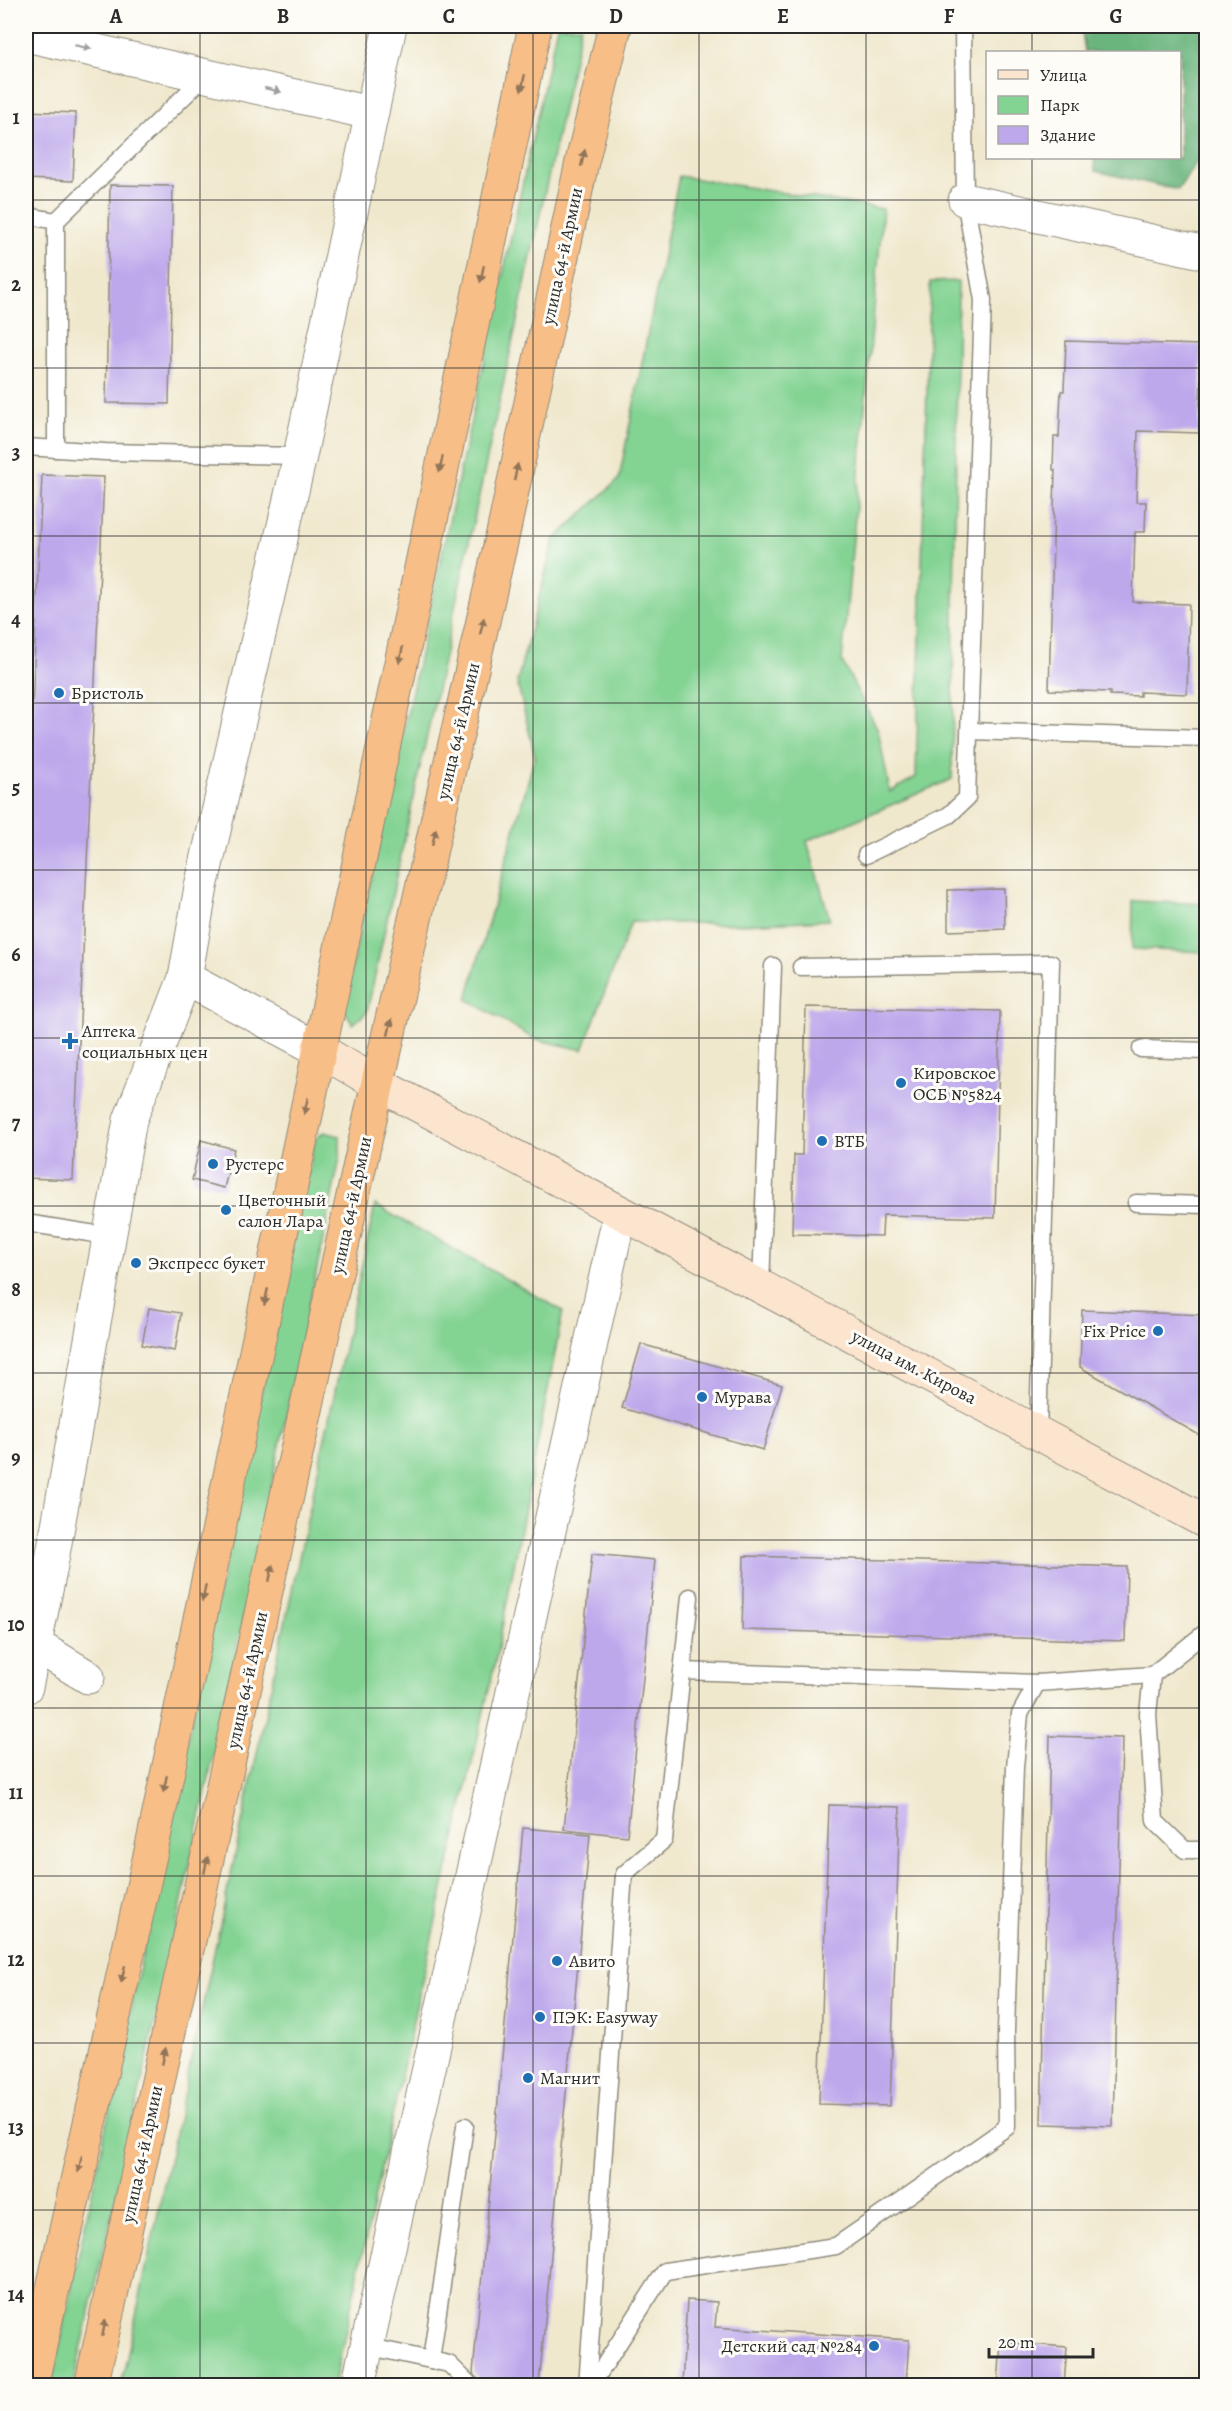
<svg xmlns="http://www.w3.org/2000/svg" width="1232" height="2411" font-family="Alegreya,serif">
<style>
.green{fill:#83d393;stroke:#577f5f;stroke-width:1.5}
.forest{fill:#6ab57d;stroke:#4a7054;stroke-width:1.5}
.building{fill:#bda8ec}
.lines{fill:none;stroke-linecap:round;stroke-linejoin:round}
.service-casing{stroke:#8e8a7c;stroke-width:19}
.minor-casing{stroke:#8e8a7c;stroke-width:35}
.tertiary-casing{stroke:#8e8a7c;stroke-width:35}
.secondary-casing{stroke:#8e8a7c;stroke-width:35}
.trunk-casing{stroke:#8e8a7c;stroke-width:35}
.service{stroke:#fff;stroke-width:16}
.minor{stroke:#fff;stroke-width:33}
.tertiary{stroke:#fff;stroke-width:33}
.secondary{stroke:#fce5cf;stroke-width:33}
.trunk{stroke:#f7be87;stroke-width:33}
.oneway{fill:#a0a0a0}
.oneway2{fill:#917459}
.grid{fill:none;stroke:#2b2b2b;stroke-width:1.5;stroke-opacity:0.55}
.poi-dot{fill:#1f6fb2;stroke:#fdfcf7;stroke-width:2}
.labels{text-anchor:middle;stroke-width:6;stroke-linejoin:round;paint-order:stroke}
.street-label{font-size:18px;fill:#2b2b2b;stroke:#fdfcf7}
.poi-label{font-size:18px;fill:#2b2b2b;stroke:#fdfcf7;text-anchor:start}
.neatline{fill:none;stroke:#2b2b2b;stroke-width:2}
.grid-label{font-size:20px;text-anchor:middle;font-weight:bold;fill:#2b2b2b}
</style>
<rect width="100%" height="100%" fill="#fdfcf7"/>
<filter id="ink" filterUnits="userSpaceOnUse"><feTurbulence type="fractalNoise" baseFrequency=".0167" numOctaves="2"/><feDisplacementMap in="SourceGraphic" scale="12" xChannelSelector="R" yChannelSelector="G"/><feConvolveMatrix kernelMatrix="1 2 1 2 8 2 1 2 1" color-interpolation-filters="sRGB"/></filter>
<filter id="wash" filterUnits="userSpaceOnUse"><feTurbulence type="fractalNoise" baseFrequency=".008" numOctaves="4" result="noise"/><feDisplacementMap in="SourceGraphic" scale="24" xChannelSelector="R" yChannelSelector="G"/><feGaussianBlur stdDeviation="1.35" result="paint"/><feColorMatrix in="noise" values="0 0 0 0 0 0 0 0 0 0 0 0 0 0 0 0 0 1.4 0 .05"/><feComposite in="paint" operator="in"/></filter>
<g filter="url(#wash)">
<rect width="100%" height="100%" fill="#f0e8cd"/>
<g class="green">
<polygon points="557,26 581,26 367,1012 353,1024 343,1008"/>
<polygon points="679,176 883,209 842,661 878,730 890,792 916,777 930,282 958,281 952,779 807,841 830,920 740,924 631,922 583,1050 534,1039 467,999 535,756 517,682 554,540 619,479"/>
<polygon points="1133,901 1206,904 1206,952 1132,949"/>
<path d="M324 1132 340 1136V1158C255 1568 167 1978 73 2385L51 2386 315 1139Z"/>
<polygon points="375,1205 563,1311 497,1654 417,2003 334,2385 121,2385"/>
</g>
<polygon class="forest" points="1081,26 1206,26 1206,148 1178,190 1095,171 1094,158 1180,158 1180,52 1085,52"/>
<g id="blocks">
<g class="building">
<polygon points="26,111 76,113 73,181 26,179"/>
<polygon points="110,185 173,186 169,404 106,403"/>
<polygon points="1066,341 1202,345 1199,433 1138,431 1136,502 1146,502 1145,532 1135,532 1133,602 1189,604 1187,694 1140,692 1140,696 1110,695 1110,692 1049,690 1055,470 1053,470 1054,437 1059,437 1061,391 1064,391"/>
<polygon points="42,475 104,477 73,1180 26,1178 26,852"/>
<polygon points="1004,889 1005,929 948,931 948,890"/>
<polygon points="806,1007 1000,1011 995,1218 883,1215 882,1236 792,1234 794,1155 802,1155"/>
<polygon points="201,1140 234,1149 224,1188 192,1180"/>
<polygon points="149,1308 181,1313 175,1351 142,1345"/>
<polygon points="1082,1310 1206,1315 1206,1439 1080,1367"/>
<polygon points="641,1344 782,1385 763,1450 622,1408"/>
<polygon points="592,1554 655,1560 627,1836 564,1829"/>
<polygon points="744,1556 1127,1567 1125,1641 742,1630"/>
<polygon points="1050,1736 1122,1738 1113,2126 1041,2124"/>
<polygon points="829,1805 900,1807 890,2106 819,2104"/>
<polygon points="523,1828 590,1834 539,2385 480,2381 473,2373"/>
<polygon points="687,2300 717,2302 715,2327 909,2340 906,2385 682,2385"/>
<polygon points="1001,2342 1067,2347 1064,2385 998,2385"/>
</g>
</g>
</g>
<g filter="url(#ink)">
<use href="#blocks" fill-opacity="0" stroke="#8e8a7c" stroke-width="1.5"/>
<g class="lines">
<defs>
<g id="service">
<polyline points="26,218 34,217 56,221 56,449"/>
<polyline points="56,221 206,75"/>
<polyline points="26,447 105,452 300,456"/>
<polyline points="970,731 1206,738"/>
<polyline points="866,855 949,815 967,798 983,300 965,200 963,26"/>
<polyline points="801,967 1051,963 1038,1433"/>
<polyline points="1141,1049 1206,1051"/>
<polyline points="1136,1203 1206,1205"/>
<polyline points="26,1223 108,1236"/>
<polyline points="761,1285 773,966"/>
<polyline points="682,1671 1037,1683 1152,1675 1206,1632"/>
<polyline points="1152,1675 1148,1714 1155,1821 1185,1850 1206,1850"/>
<polyline points="366,2346 449,2364 471,2386"/>
<polyline points="431,2360 465,2126"/>
<polyline points="587,2386 624,1874 664,1840 690,1597"/>
<polyline points="591,2386 665,2271 836,2246 1007,2127 1006,2030 1015,1767 1020,1714 1037,1683"/>
</g>
<g id="minor">
<polyline points="26,35 370,113"/>
<polyline points="965,200 1206,253"/>
<polyline points="185,978 201,887 300,456 390,26"/>
<polyline points="34,1644 88,1677"/>
<polyline points="26,1687 50,1571 130,1120 185,978 318,1049"/>
</g>
<polyline id="tertiary" points="358,2386 620,1213"/>
<polyline id="secondary" points="318,1049 378,1084 1206,1522"/>
<g id="trunk">
<polyline points="31,2386 153,1842 535,26"/>
<polyline points="91,2386 388,1037 504,529 582,162 615,26"/>
</g>
</defs>
<use href="#service" class="service-casing"/>
<use href="#minor" class="minor-casing"/>
<use href="#tertiary" class="tertiary-casing"/>
<use href="#secondary" class="secondary-casing"/>
<use href="#trunk" class="trunk-casing"/>
<use href="#service" class="service"/>
<use href="#minor" class="minor"/>
<use href="#tertiary" class="tertiary"/>
<use href="#secondary" class="secondary"/>
<use href="#trunk" class="trunk"/>
</g>
<defs><path id="oneway-solid" d="M-6-.8H1V-3.2L6.5 0L1 3.2V.8H-6Z" transform="scale(1.5)"/></defs>
<g class="oneway">
<use href="#oneway-solid" transform="translate(83 47) rotate(12)"/>
<use href="#oneway-solid" transform="translate(273 90) rotate(13)"/>
</g>
<g class="oneway2">
<use href="#oneway-solid" transform="translate(523 83) rotate(102)"/>
<use href="#oneway-solid" transform="translate(583 158) rotate(-77)"/>
<use href="#oneway-solid" transform="translate(482 274) rotate(102)"/>
<use href="#oneway-solid" transform="translate(441 464) rotate(102)"/>
<use href="#oneway-solid" transform="translate(516 472) rotate(-78)"/>
<use href="#oneway-solid" transform="translate(482 626) rotate(-77)"/>
<use href="#oneway-solid" transform="translate(401 655) rotate(102)"/>
<use href="#oneway-solid" transform="translate(434 837) rotate(-77)"/>
<use href="#oneway-solid" transform="translate(390 1027) rotate(-77)"/>
<use href="#oneway-solid" transform="translate(306 1106) rotate(102)"/>
<use href="#oneway-solid" transform="translate(266 1297) rotate(102)"/>
<use href="#oneway-solid" transform="translate(271 1573) rotate(-78)"/>
<use href="#oneway-solid" transform="translate(204 1593) rotate(102)"/>
<use href="#oneway-solid" transform="translate(165 1784) rotate(102)"/>
<use href="#oneway-solid" transform="translate(206 1865) rotate(-78)"/>
<use href="#oneway-solid" transform="translate(123 1974) rotate(103)"/>
<use href="#oneway-solid" transform="translate(164 2056) rotate(-78)"/>
<use href="#oneway-solid" transform="translate(80 2164) rotate(103)"/>
<use href="#oneway-solid" transform="translate(104 2328) rotate(-78)"/>
</g>
</g>
<path class="grid" d="M200 26V2386M366 26V2386M533 26V2386M699 26V2386M866 26V2386M1032 26V52M1032 158V2386M26 200H1206M26 368H1206M26 536H1206M26 703H1206M26 870H1206M26 1038H1206M26 1206H1206M26 1373H1206M26 1540H1206M26 1708H1206M26 1876H1206M26 2043H1206M26 2210H1206"/>
<g class="poi-dot">
<circle cx="59" cy="693" r="6"/>
<path d="M67 1032h6v6h6v6h-6v6h-6v-6h-6v-6h6z"/>
<circle cx="901" cy="1083" r="6"/>
<circle cx="822" cy="1141" r="6"/>
<circle cx="213" cy="1164" r="6"/>
<circle cx="226" cy="1210" r="6"/>
<circle cx="136" cy="1263" r="6"/>
<circle cx="1158" cy="1331" r="6"/>
<circle cx="702" cy="1397" r="6"/>
<circle cx="557" cy="1961" r="6"/>
<circle cx="540" cy="2017" r="6"/>
<circle cx="528" cy="2078" r="6"/>
<circle cx="874" cy="2346" r="6"/>
</g>
<g class="labels">
<g class="street-label">
<text transform="translate(562 256) rotate(-78)" y="6">улица 64-й Армии</text>
<text transform="translate(458 731) rotate(-77)" y="6">улица 64-й Армии</text>
<text transform="translate(351 1205) rotate(-78)" y="6">улица 64-й Армии</text>
<text transform="translate(914 1367) rotate(28)" y="6">улица им. Кирова</text>
<text transform="translate(247 1680) rotate(-78)" y="6">улица 64-й Армии</text>
<text transform="translate(142 2154) rotate(-78)" y="6">улица 64-й Армии</text>
</g>
<g class="poi-label">
<text x="71" y="699">Бристоль</text>
<text x="82" y="1037">Аптека<tspan x="82" dy="21">социальных цен</tspan></text>
<text x="913" y="1079">Кировское<tspan x="913" dy="21">ОСБ №5824</tspan></text>
<text x="834" y="1147">ВТБ</text>
<text x="225" y="1170">Рустерс</text>
<text x="238" y="1206">Цветочный<tspan x="238" dy="21">салон Лара</tspan></text>
<text x="148" y="1269">Экспресс букет</text>
<text x="1146" y="1337" text-anchor="end">Fix Price</text>
<text x="714" y="1403">Мурава</text>
<text x="569" y="1967">Авито</text>
<text x="552" y="2023">ПЭК: Easyway</text>
<text x="540" y="2084">Магнит</text>
<text x="862" y="2352" text-anchor="end">Детский сад №284</text>
</g>
</g>
<rect width="1232" height="2411" fill="none" stroke="#fdfcf7" stroke-width="66"/>
<rect x="986" y="51" width="195" height="108" fill="#fdfcf7" stroke="#a9a8a5" stroke-width="1.5"/>
<rect x="998" y="70" width="30" height="9" fill="#fce5cf" stroke="#a9a8a5" stroke-width="1.5"/>
<text x="1040" y="81" font-size="18" fill="#2b2b2b">Улица</text>
<rect x="998" y="96" width="30" height="18" fill="#83d393" stroke="#a9a8a5" stroke-width="1.5"/>
<text x="1040" y="111" font-size="18" fill="#2b2b2b">Парк</text>
<rect x="998" y="126" width="30" height="18" fill="#bda8ec" stroke="#a9a8a5" stroke-width="1.5"/>
<text x="1040" y="141" font-size="18" fill="#2b2b2b">Здание</text>
<path d="M989 2348v9h104v-9" fill="none" stroke="#2b2b2b" stroke-width="3"/>
<text x="998" y="2348" font-size="18" fill="#2b2b2b" stroke="#fdfcf7" stroke-width="4.5" paint-order="stroke">20 m</text>
<rect x="33" y="33" width="1166" height="2345" class="neatline"/>
<g class="grid-label">
<text x="116" y="23">A</text>
<text x="283" y="23">B</text>
<text x="449" y="23">C</text>
<text x="616" y="23">D</text>
<text x="783" y="23">E</text>
<text x="949" y="23">F</text>
<text x="1116" y="23">G</text>
<text x="16" y="124">1</text>
<text x="16" y="291">2</text>
<text x="16" y="459">3</text>
<text x="16" y="626">4</text>
<text x="16" y="794">5</text>
<text x="16" y="961">6</text>
<text x="16" y="1129">7</text>
<text x="16" y="1296">8</text>
<text x="16" y="1464">9</text>
<text x="16" y="1631">10</text>
<text x="16" y="1799">11</text>
<text x="16" y="1966">12</text>
<text x="16" y="2134">13</text>
<text x="16" y="2301">14</text>
</g>
</svg>
